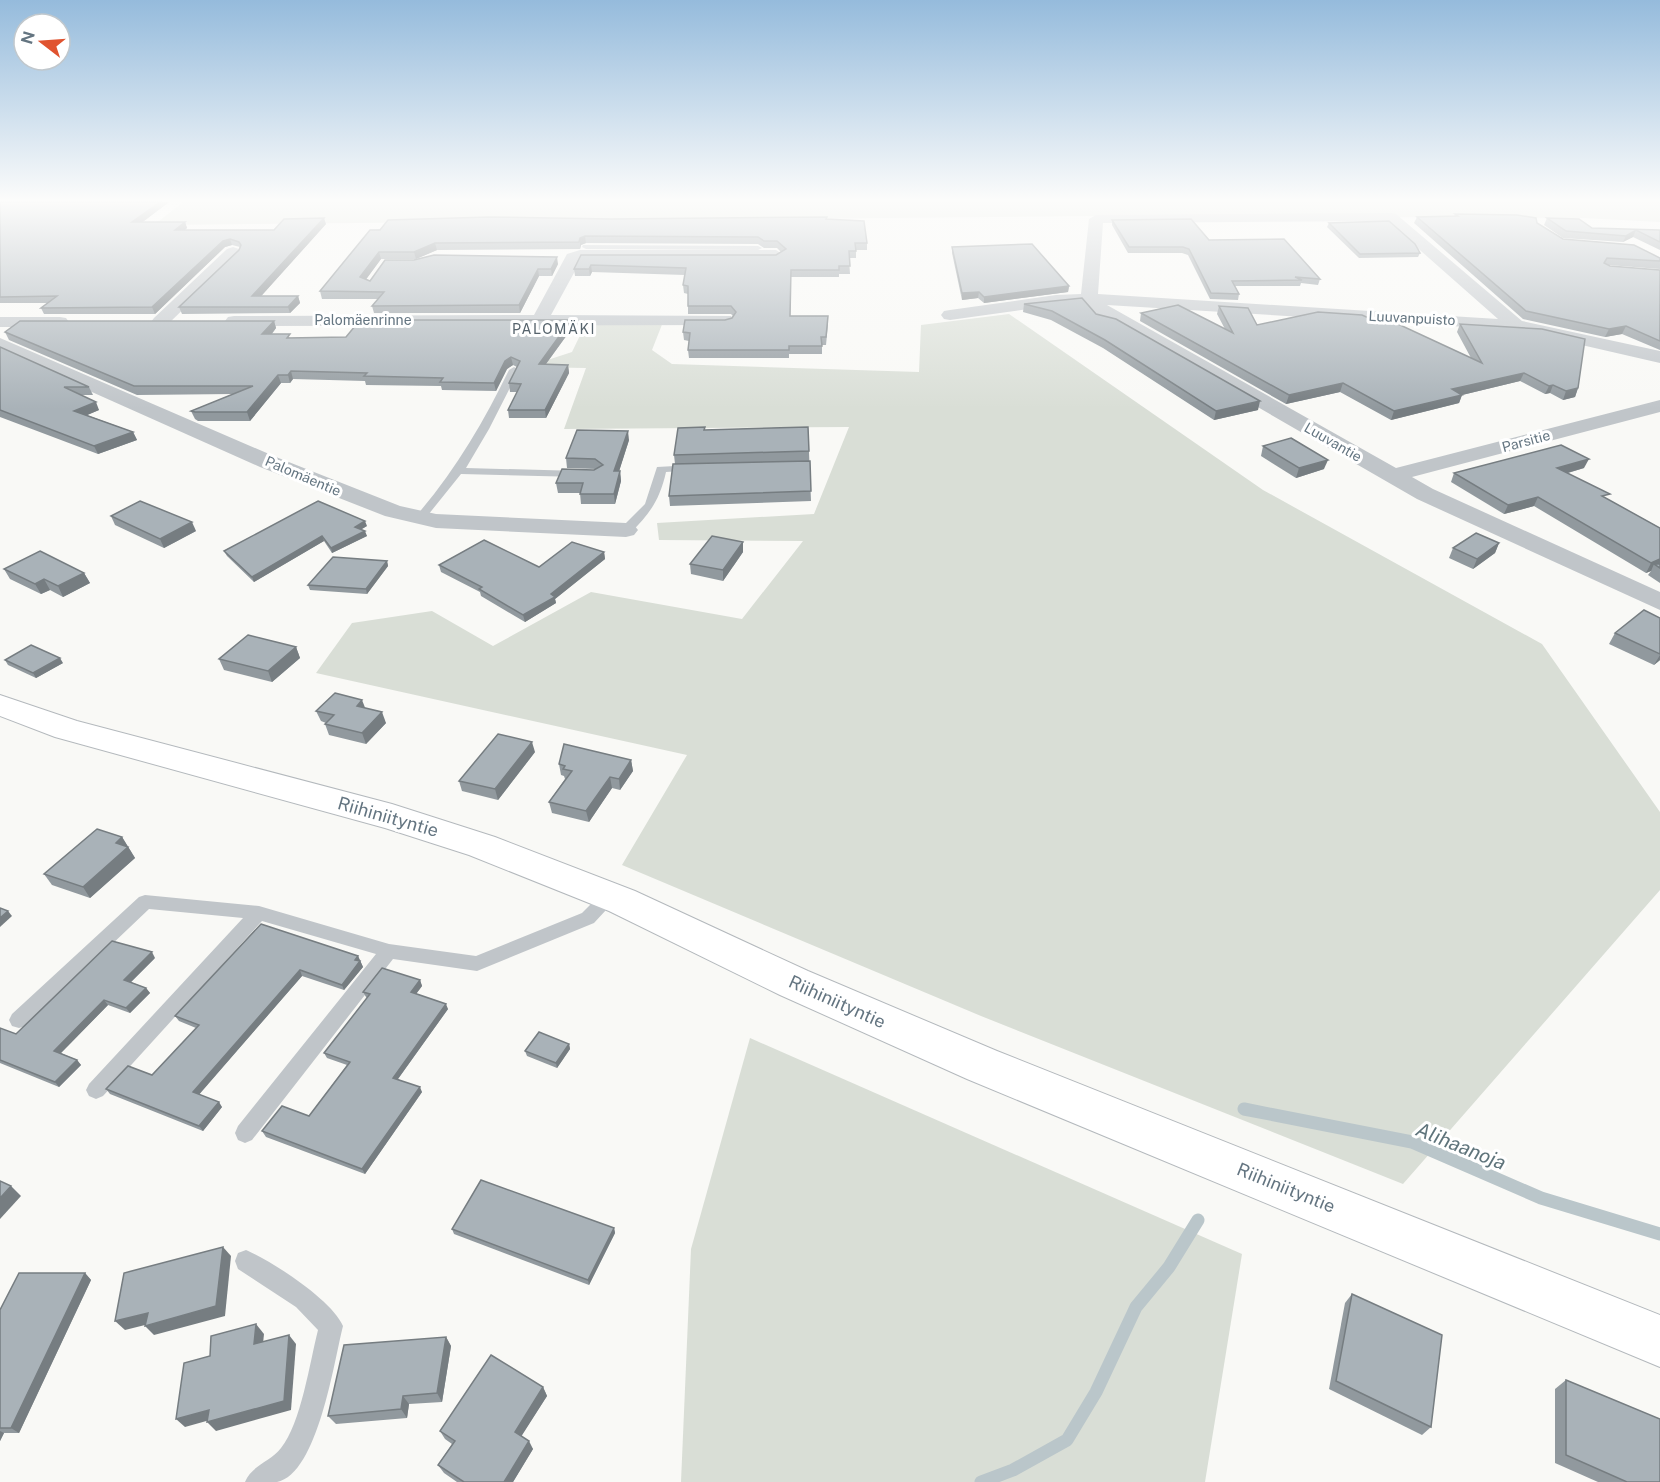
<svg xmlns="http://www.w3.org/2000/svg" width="1660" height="1482" font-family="'Public Sans',sans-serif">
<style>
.green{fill:#d9ded6}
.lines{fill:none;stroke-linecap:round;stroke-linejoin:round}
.stream{stroke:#bac6ca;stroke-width:13}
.primary-casing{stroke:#b4b9bd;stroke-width:2}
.lane{fill:#c0c5c9;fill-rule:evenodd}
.street{fill:#c0c5c9;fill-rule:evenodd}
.primary{fill:#fff;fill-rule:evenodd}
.wall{fill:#91999e}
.shaded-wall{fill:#767d81}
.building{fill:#a9b2b8;stroke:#767d81;stroke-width:1.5}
.labels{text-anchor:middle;stroke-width:6;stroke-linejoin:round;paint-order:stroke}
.far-street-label{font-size:14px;fill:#647581;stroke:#fff}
.far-neighbourhood-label{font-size:14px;letter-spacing:1.5px;fill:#56636c;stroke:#fff}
.near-street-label{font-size:18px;fill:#647581;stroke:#fff}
.near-water-label{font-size:20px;font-style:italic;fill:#5f747b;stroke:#fff}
</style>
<rect width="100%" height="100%" fill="#f9f9f6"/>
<g class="green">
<polygon points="183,202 1660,202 1660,222 1583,218 1087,216 154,225"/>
<polygon points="1009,314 1263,490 1542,644 1660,812 1660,890 1403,1184 981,1016 622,865 687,755 316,673 352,623 432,611 493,646 591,592 742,619 803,541 659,540 657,523 814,514 849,427 564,429 586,368 526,367 572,352 586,323 663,322 652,350 672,364 919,372 921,325"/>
<polygon points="750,1038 1242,1254 1205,1482 681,1482 691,1249"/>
</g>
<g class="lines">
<g class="stream">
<polyline points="1244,1109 1412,1142 1541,1198 1660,1234"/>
<polyline points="981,1482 1013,1470 1067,1440 1096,1392 1136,1307 1169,1267 1198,1220"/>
</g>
<defs>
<polygon id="primary" points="0,695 77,721 392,804 495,837 635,891 808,971 997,1051 1660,1315 1660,1367 967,1079 780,995 609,911 469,855 385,828 55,737 0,716"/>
</defs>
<use href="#primary" class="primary-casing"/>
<g class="lane">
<polygon points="583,245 758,246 762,248 758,250 586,249 582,247"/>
<path d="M514 367 519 370 489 429 466 468 580 471 586 474 580 477 461 474 424 520H416V516C455 471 483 423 509 370Z"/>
<path d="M693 465 697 466V470L666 472C660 499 650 514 630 533H622V527L645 504 657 467Z"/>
<polygon points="610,889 616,891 619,896 594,923 477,971 393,959 252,1140 245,1143 238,1140 235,1133 238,1126 376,954 262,921 103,1096 96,1099 89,1096 86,1090 89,1084 243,918 149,909 26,1026 19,1028 12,1026 9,1020 12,1014 139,897 145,895 259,906 389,944 476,956 582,913 604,891"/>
<path d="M246 1250C272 1261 332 1300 343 1326 334 1361 318 1474 277 1482 268 1482 255 1482 245 1482 252 1465 270 1462 281 1448 301 1424 310 1361 318 1330L296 1307 238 1269 235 1261 238 1253Z"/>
</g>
<g class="street">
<path d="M1391 213 1396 214 1522 321 1660 351V363L1516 330 1107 305 1396 468 1660 400V412L1412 477 1433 489 1660 592V610L1417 499 1093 312 1085 304 1056 305 950 320 944 319 941 315 944 311 950 310 1056 295 1081 294 1089 219 1096 215ZM1387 221 1498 319 1098 294 1103 223Z"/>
<polygon points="233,247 239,249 241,252 239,255 166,326 154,326 151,322 154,318 227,249"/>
<polygon points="580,250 776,250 784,255 776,260 581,260 551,315 731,316 734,320 731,324 725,325 234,326 228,325 225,321 228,317 234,316 534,315 567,254"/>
<polygon points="0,317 60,317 66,318 69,322 66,326 60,327 0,327"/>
<polygon points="0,338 276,457 400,506 436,514 626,523 634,525 638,530 634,535 626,537 436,528 385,516 260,467 0,351"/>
</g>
<use href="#primary" class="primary"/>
</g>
<g class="wall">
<polygon points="0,202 169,202 142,222 185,222 187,228 185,230 274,230 326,224 261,296 298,296 300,303 290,313 182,314 179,307 239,250 240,247 232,245 225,247 155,314 44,314 41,308 48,303 0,303"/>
<polygon points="1455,214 1537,223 1563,239 1660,258 1660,269 1608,265 1610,266 1660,270 1660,350 1622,334 1605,337 1523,319 1414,223 1417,217 1454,216"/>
<polygon points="1547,218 1592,228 1660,230 1660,250 1633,237 1623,242 1563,238 1544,225"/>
<polygon points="611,219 827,219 867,243 867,250 856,250 856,258 849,258 850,274 839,274 839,277 791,277 790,316 828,316 828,324 826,345 822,345 822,354 789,354 789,358 689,358 688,350 689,341 684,340 683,332 732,318 733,316 731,314 688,314 688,294 684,293 683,285 685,275 592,272 590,276 575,276 574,269 581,255 776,255 781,252 777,248 764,248 758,244 586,243 581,245 580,249 437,250 416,259 381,259 366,279 370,281 558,264 552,276 539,276 520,313 374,313 372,306 378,299 322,299 320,291 370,230"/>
<polygon points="1112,220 1209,240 1320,279 1318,285 1301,283 1300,286 1235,286 1239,294 1238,300 1210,299 1188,255 1182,253 1128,253 1112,225"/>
<polygon points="1329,223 1420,253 1418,257 1359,258 1327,227"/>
<polygon points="952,247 1069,286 1068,292 984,303 978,298 962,300 952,253"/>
<polygon points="1024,304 1096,314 1258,410 1214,420 1103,348 1051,320 1023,312"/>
<polygon points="1219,306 1257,325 1371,319 1471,358 1457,332 1460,324 1578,388 1575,397 1563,400 1550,393 1545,394 1520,381 1462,395 1459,403 1391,420 1340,392 1286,404 1140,321 1141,313 1225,329 1217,314"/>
<polygon points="571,320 572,328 546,364 568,365 569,373 546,418 509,418 508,410 517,392 510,392 509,383 517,367 513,365 507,369 496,391 442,390 441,386 366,385 365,381 293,379 290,383 281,383 250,421 198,421 195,419 191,411 233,394 137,395 9,340 5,332 274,321 276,328 272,334 291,338 346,337"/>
<polygon points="0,347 89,387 93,395 82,395 99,410 87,415 133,432 137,440 98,454 0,417"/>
<polygon points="808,427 811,501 670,506 669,496 675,464 674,455 705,430"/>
<polygon points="629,440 619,471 620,471 621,481 615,504 581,504 580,493 558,493 556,483 596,469 567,468 566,458"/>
<polygon points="1263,446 1324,469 1296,478 1261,456"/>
<polygon points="1584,468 1568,473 1607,499 1660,528 1660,583 1648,575 1651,571 1646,573 1534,506 1504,514 1451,482 1454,473"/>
<polygon points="111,516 196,531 164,548 115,525"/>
<polygon points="367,526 361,529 367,536 332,553 324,541 254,582 227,556 224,551"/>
<polygon points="743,542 743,552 723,581 691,574 690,564"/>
<polygon points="1499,543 1495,553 1473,569 1449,558 1453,548"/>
<polygon points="604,552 605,559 555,599 556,603 525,622 481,596 480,592 441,572 439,565 539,567"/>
<polygon points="387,561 388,566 367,594 310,590 308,585"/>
<polygon points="4,569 84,573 90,583 63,597 50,590 41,594 10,579"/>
<polygon points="1660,618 1660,660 1654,665 1609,644 1615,633"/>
<polygon points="296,647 300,658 272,682 224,670 219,659"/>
<polygon points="5,660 63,663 36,678 8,665"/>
<polygon points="365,708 386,723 366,744 329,735 325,724 326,723 321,721 316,711"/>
<polygon points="535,752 498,800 462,791 459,781"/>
<polygon points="631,760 633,771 620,790 612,788 589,822 552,813 549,802 565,779 564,776 561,775 559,764"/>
<polygon points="122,837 135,858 90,898 52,885 44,874"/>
<polygon points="261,924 358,956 363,967 344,990 302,976 199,1094 222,1107 203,1131 110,1094 106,1089 152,1075 196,1028 179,1021 175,1016"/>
<polygon points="155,958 131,982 146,988 150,993 130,1013 108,1005 61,1053 77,1060 81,1065 59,1087 0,1063 0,1028 16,1034"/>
<polygon points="420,980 422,986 416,994 448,1009 398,1079 422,1092 365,1174 266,1137 262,1131 309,1116 347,1065 327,1058 324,1053 367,998 366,997 363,992"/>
<polygon points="569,1044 570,1049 557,1068 527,1056 525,1051"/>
<polygon points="614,1228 615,1233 589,1285 454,1234 452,1229"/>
<polygon points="85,1273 91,1280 19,1433 4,1433 0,1441 0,1310"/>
<polygon points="1352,1294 1431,1427 1422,1435 1329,1389 1345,1303"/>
<polygon points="446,1337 451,1346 442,1402 409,1404 407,1418 336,1424 328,1416"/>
<polygon points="1566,1380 1660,1482 1598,1482 1555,1463 1555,1389"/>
<polygon points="543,1387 547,1396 521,1436 533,1449 513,1482 457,1482 444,1473 438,1465 452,1444 445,1439 440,1431"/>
</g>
<g class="shaded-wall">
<polygon points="160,202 169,202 135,228 132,222"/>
<polygon points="324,218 326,224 255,303 252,296"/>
<polygon points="185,222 187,228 177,236 175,230"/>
<polygon points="1636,230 1633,237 1623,242 1626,236"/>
<polygon points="585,236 586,243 581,245 580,249 580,238"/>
<polygon points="230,239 232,245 225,247 155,314 152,307 223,241"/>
<polygon points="435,243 437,250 416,259 414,252"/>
<polygon points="379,252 381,259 362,285 360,277"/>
<polygon points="557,257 558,264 552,276 551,269"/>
<polygon points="591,265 592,272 590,276 589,269"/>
<polygon points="538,269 539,276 520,313 519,305"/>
<polygon points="1069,286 1068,292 984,303 984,297"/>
<polygon points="979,292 978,298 962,300 962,293"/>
<polygon points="298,296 300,303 290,313 288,307"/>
<polygon points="571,320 572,328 540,372 539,364"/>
<polygon points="274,321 276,328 265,342 262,334"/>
<polygon points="1626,326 1622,334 1605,337 1609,329"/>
<polygon points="511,357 513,365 507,369 496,391 494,383 505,361"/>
<polygon points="568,365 569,373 546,418 545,410"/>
<polygon points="291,371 293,379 290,383 288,375"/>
<polygon points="1524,373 1520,381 1462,395 1459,403 1391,420 1394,411 1452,389"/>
<polygon points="278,375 281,383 250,421 247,412"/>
<polygon points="1343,383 1340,392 1286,404 1289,395"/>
<polygon points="1553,385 1550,393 1545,394 1549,386"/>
<polygon points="1578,388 1575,397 1563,400 1566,391"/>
<polygon points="1260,401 1258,410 1214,420 1216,411"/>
<polygon points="96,402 99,410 78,419 74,411"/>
<polygon points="628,431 629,440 616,481 614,471"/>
<polygon points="133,432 137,440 98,454 94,446"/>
<polygon points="1589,459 1584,468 1553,477 1557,468"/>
<polygon points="1328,460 1324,469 1296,478 1299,468"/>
<polygon points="620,471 621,481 615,504 614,494"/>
<polygon points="1538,497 1534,506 1504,514 1508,505"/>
<polygon points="365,521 367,526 357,532 355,527"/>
<polygon points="192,522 196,531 164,548 160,539"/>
<polygon points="365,531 367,536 332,553 331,548"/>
<polygon points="322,536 324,541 254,582 252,577"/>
<polygon points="743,542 743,552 723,581 723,570"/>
<polygon points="1499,543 1495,553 1473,569 1477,559"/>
<polygon points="604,552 605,559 555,599 556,603 525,622 523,615 551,594"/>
<polygon points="1660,559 1660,567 1654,564 1651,571 1646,573 1651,563"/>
<polygon points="387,561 388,566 367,594 366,589"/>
<polygon points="84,573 90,583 63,597 58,586"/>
<polygon points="44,579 50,590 41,594 35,584"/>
<polygon points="296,647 300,658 272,682 268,671"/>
<polygon points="1660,655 1660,660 1654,665"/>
<polygon points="60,658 63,663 36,678 33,673"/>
<polygon points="362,700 366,710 357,706"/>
<polygon points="382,712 386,723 366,744 362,733"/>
<polygon points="532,742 535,752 498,800 495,789"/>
<polygon points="631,760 633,771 620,790 619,779"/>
<polygon points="610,777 612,788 589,822 586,811"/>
<polygon points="122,837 135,858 90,898 83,887 116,843"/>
<polygon points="8,911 12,916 0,927 0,918"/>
<polygon points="152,952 155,958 128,985 124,980"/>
<polygon points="358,956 363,967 344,990 342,985 355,960"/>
<polygon points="300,970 302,976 197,1097 193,1092"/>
<polygon points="420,980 422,986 413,998 411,992"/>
<polygon points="146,988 150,993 130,1013 126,1008"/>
<polygon points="104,1000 108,1005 58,1056 54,1051"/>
<polygon points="446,1004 448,1009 395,1083 393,1078"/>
<polygon points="569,1044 570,1049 557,1068 556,1063"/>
<polygon points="77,1060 81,1065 59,1087 55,1082"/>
<polygon points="420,1087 422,1092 365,1174 362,1169"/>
<polygon points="219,1102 222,1107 203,1131 199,1126"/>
<polygon points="11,1186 21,1196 0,1219 0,1198"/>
<polygon points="614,1228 615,1233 589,1285 588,1280"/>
<polygon points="223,1247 231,1256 225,1316 154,1335 145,1326"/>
<polygon points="85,1273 91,1280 19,1433 11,1428"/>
<polygon points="148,1313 157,1322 125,1330 115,1321"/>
<polygon points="256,1324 264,1334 262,1353 254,1344"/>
<polygon points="289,1335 296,1344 291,1410 216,1431 207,1422"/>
<polygon points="446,1337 451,1346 442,1402 437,1393"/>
<polygon points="543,1387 547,1396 519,1440 515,1432"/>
<polygon points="403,1396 409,1404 407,1418 401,1409"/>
<polygon points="209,1410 217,1418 185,1427 176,1419"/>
<polygon points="0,1431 4,1433 0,1441"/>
<polygon points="529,1441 533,1449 513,1482 504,1482"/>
</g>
<g class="building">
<polygon points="0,202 160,202 132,222 185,222 175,230 274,230 284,219 324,218 252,296 298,296 288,307 179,307 239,250 241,245 239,242 230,239 223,241 152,307 41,308 57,296 0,297"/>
<polygon points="1455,214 1517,215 1536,218 1537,223 1563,239 1634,245 1660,258 1660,261 1607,258 1604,263 1610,266 1660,270 1660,341 1626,326 1609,329 1526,311 1417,217 1458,216"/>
<polygon points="489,217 611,219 827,217 826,219 864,221 867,243 855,243 856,251 849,251 850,266 839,266 839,270 791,270 790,316 828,316 826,337 821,337 822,346 789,346 789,350 688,350 690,333 683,332 685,320 725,320 732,318 736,312 731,306 688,306 688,286 683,285 686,268 591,265 589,269 574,269 581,255 776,255 786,249 777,241 764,241 758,237 585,236 580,238 579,242 435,243 414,252 379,252 360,277 370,281 385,260 414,260 434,255 557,257 551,269 538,269 519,305 372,306 384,292 320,291 370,230 380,230 388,220"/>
<polygon points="1547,218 1579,219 1592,228 1660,230 1660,242 1636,230 1626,236 1566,231"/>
<polygon points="1191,219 1209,240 1284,239 1320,279 1295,277 1302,280 1232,281 1239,294 1211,293 1189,249 1183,247 1129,247 1112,220"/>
<polygon points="1389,221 1415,244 1420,253 1360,254 1329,223"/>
<polygon points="1032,244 1069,286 984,297 979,292 962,293 952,247"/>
<polygon points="1082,298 1096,314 1116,319 1260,401 1216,411 1105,340 1052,311 1024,304"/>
<polygon points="1178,305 1233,333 1219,306 1248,308 1257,325 1318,312 1362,315 1371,319 1383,317 1482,363 1460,324 1542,329 1585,339 1578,388 1566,391 1553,385 1549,386 1524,373 1452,389 1462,395 1394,411 1343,383 1289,395 1141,313"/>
<polygon points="360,320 571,320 539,364 568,365 545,410 508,410 521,384 509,383 520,361 511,357 505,361 494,383 440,382 443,378 364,376 367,373 291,371 288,375 278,375 247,412 195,412 191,411 253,386 134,386 5,332 20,321 274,321 262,334 290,334 287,338 346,337"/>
<polygon points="0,347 89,387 64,387 96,402 74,411 133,432 94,446 0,410"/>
<polygon points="705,427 704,430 808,427 809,451 674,455 678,428"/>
<polygon points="577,430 628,431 614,471 620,471 614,494 580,494 583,483 556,483 562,469 594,470 603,465 595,459 566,458"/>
<polygon points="1291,438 1328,460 1299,468 1263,446"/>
<polygon points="1561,445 1589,459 1557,468 1610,494 1602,496 1660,528 1660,559 1651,563 1538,497 1508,505 1454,473"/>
<polygon points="810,461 811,491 669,496 673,464"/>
<polygon points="140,501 192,522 160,539 111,516"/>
<polygon points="318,501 365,521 355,527 365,531 331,548 322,536 252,577 224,551"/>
<polygon points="1476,533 1499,543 1477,559 1453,548"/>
<polygon points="712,536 743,542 723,570 690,564"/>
<polygon points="484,540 539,567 572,542 604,552 551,594 555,597 523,615 479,589 482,587 439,565"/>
<polygon points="40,551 84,573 58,586 44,579 35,584 4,569"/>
<polygon points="333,557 387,561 366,589 308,585"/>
<polygon points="1654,564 1660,564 1660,568"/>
<polygon points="1644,610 1660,618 1660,654 1615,633"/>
<polygon points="248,635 296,647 268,671 219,659"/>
<polygon points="31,645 60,658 33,673 5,660"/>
<polygon points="335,693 362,700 357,706 382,712 362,733 325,724 334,715 316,711"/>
<polygon points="498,734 532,742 495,789 459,781"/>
<polygon points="564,744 631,760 619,779 610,777 586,811 549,802 572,771 563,769 565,766 559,764"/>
<polygon points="97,829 122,837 116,843 128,847 83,887 44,874"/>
<polygon points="0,908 8,911 0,918"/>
<polygon points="261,924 358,956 355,960 360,961 342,985 300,970 193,1092 219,1102 199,1126 106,1089 128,1066 152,1075 199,1025 175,1016"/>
<polygon points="112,941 152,952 124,980 146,988 126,1008 104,1000 54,1051 77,1060 55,1082 0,1060 0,1028 16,1034"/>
<polygon points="382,968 420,980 411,992 446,1004 393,1078 420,1087 362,1169 262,1131 282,1106 309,1116 350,1062 324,1053 370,994 363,992"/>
<polygon points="539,1032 569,1044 556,1063 525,1051"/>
<polygon points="481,1180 614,1228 588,1280 452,1229"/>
<polygon points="0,1181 11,1186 0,1198"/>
<polygon points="223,1247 216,1306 145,1326 148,1313 115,1321 124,1273"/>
<polygon points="19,1273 85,1273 11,1428 0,1428 0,1310"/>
<polygon points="1352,1294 1442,1335 1431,1427 1336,1381"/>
<polygon points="256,1324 254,1344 289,1335 284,1401 207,1422 209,1410 176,1419 184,1363 210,1356 211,1336"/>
<polygon points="446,1337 437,1393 403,1396 401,1409 328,1416 344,1345"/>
<polygon points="491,1355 543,1387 515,1432 529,1441 504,1482 464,1482 438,1465 455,1441 440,1431"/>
<polygon points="1566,1380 1660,1419 1660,1482 1627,1482 1566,1455"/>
</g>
<linearGradient id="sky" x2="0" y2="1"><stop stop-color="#95bbdc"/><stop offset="0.49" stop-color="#fcfcfb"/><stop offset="1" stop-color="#fcfcfb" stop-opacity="0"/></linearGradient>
<rect width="1660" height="409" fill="url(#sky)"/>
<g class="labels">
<g class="far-street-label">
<text transform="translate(1412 318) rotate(3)" y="5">Luuvanpuisto</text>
<text x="363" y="325">Palomäenrinne</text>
<text transform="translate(1526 441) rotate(-15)" y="5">Parsitie</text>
<text transform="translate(1333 442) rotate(30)" y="5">Luuvantie</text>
<text transform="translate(303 476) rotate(23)" y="5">Palomäentie</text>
</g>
<g class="far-neighbourhood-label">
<text x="554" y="334">PALOMÄKI</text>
</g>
<g class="near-street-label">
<text transform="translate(388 817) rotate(16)" y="6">Riihiniityntie</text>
<text transform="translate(837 1002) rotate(24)" y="6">Riihiniityntie</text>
<text transform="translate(1286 1188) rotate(22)" y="6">Riihiniityntie</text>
</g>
<g class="near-water-label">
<text transform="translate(1461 1146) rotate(22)" y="7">Alihaanoja</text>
</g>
</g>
<g transform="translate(42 42) rotate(287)"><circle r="28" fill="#ffffff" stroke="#c1c8cd" stroke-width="1.5"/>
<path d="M0-4.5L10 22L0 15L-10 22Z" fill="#e0532f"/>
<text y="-9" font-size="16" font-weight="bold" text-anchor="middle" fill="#647581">N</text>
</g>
</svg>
